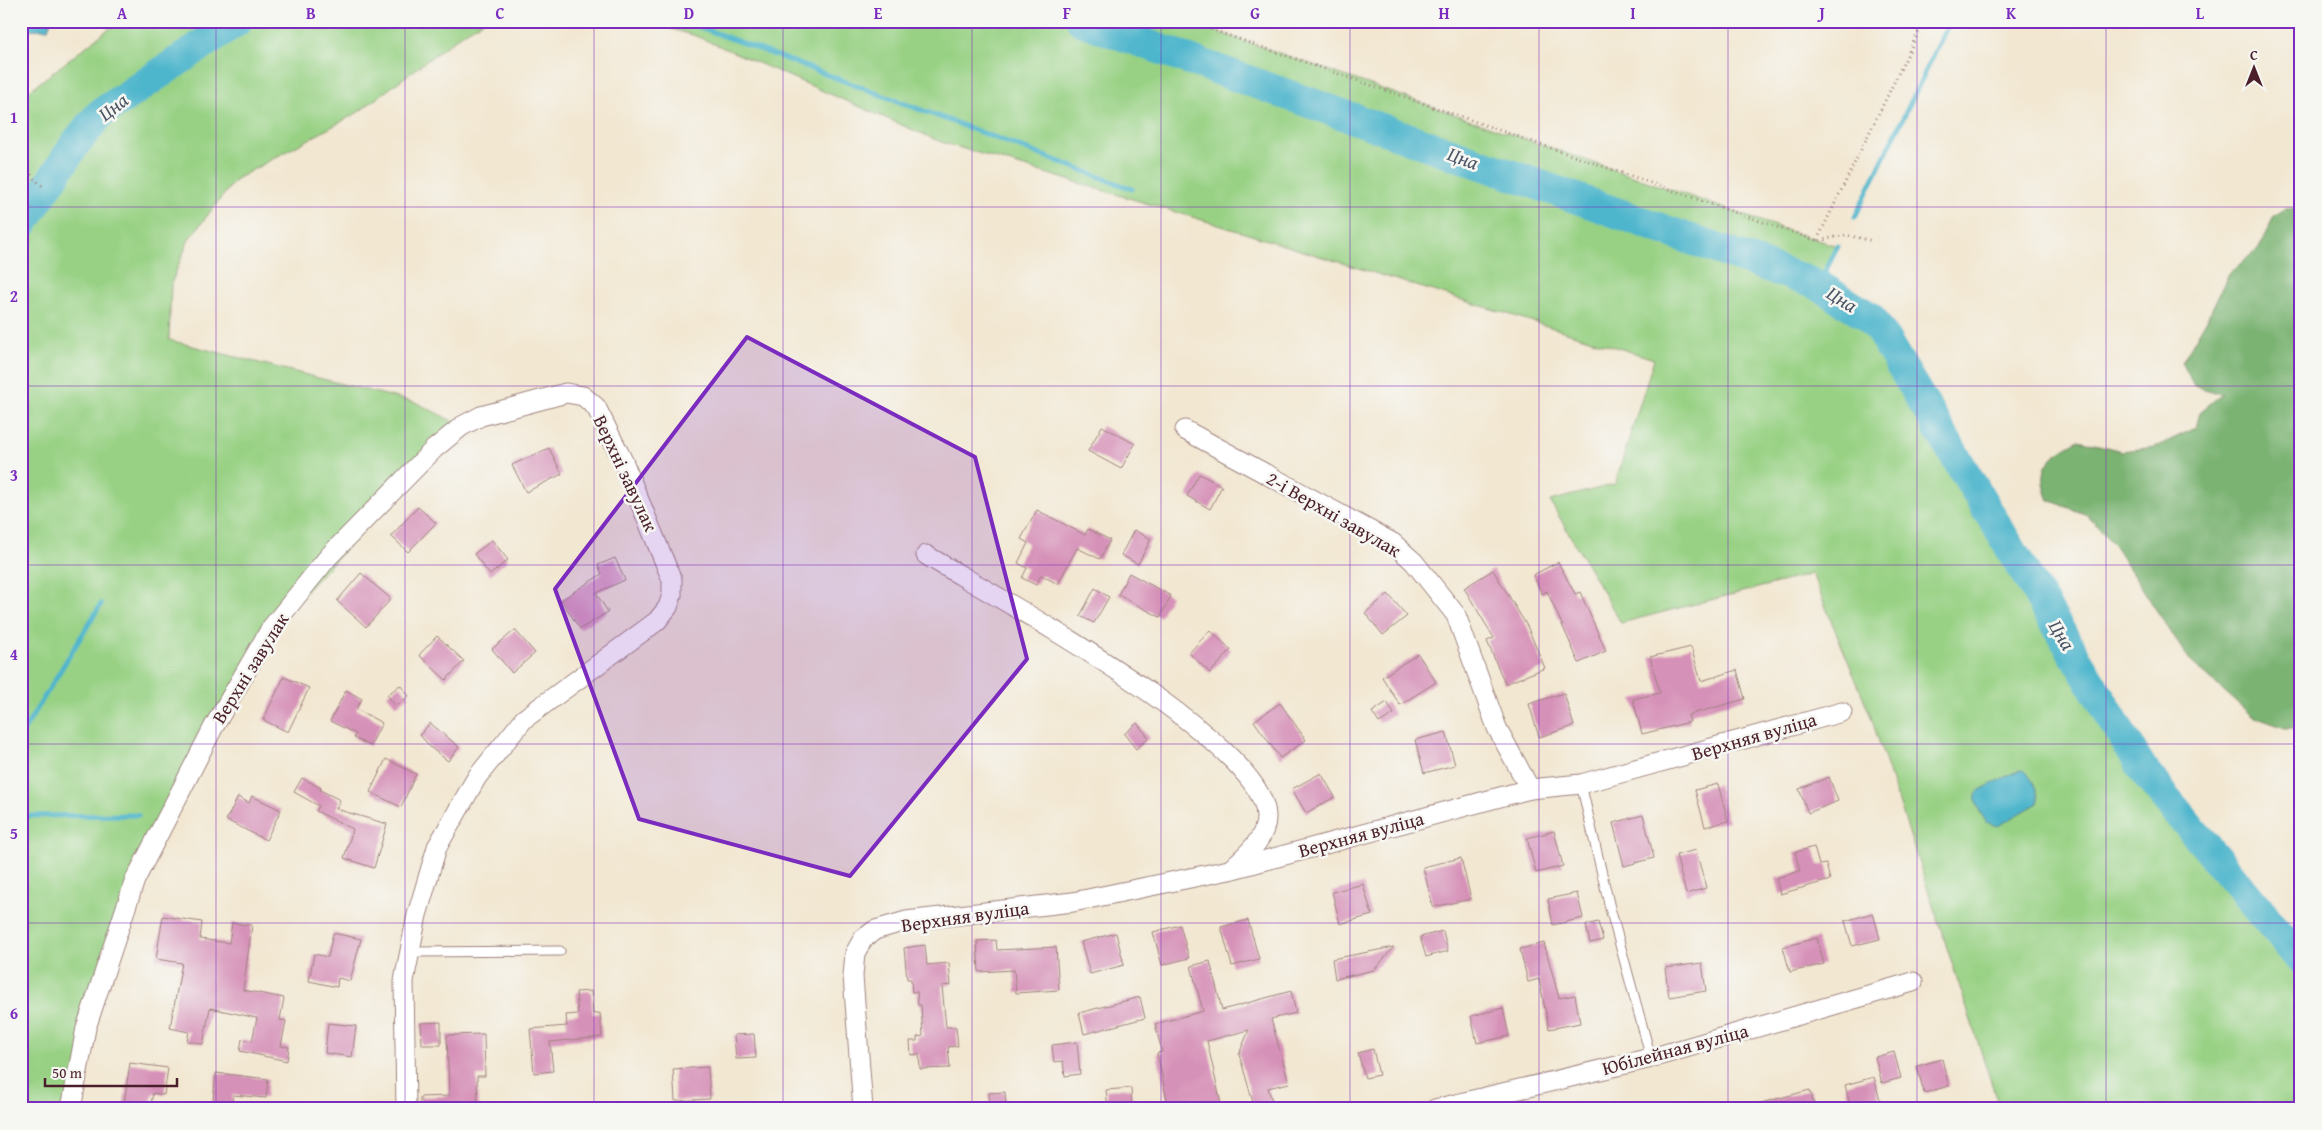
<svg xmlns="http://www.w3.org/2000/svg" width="2322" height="1130" font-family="'Gentium Book Plus',serif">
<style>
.green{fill:#98d184;stroke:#717858}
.forest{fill:#7ab372;stroke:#62694e}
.water{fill:#4db5cc;stroke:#4c6a7c}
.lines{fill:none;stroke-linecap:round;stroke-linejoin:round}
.stream{stroke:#4db5cc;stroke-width:5}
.river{stroke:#4db5cc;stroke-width:31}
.building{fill:#d691b8}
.service-casing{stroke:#9e837e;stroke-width:11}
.minor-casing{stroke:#9e837e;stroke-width:21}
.path{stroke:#9e837e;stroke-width:3;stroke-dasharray:1 4;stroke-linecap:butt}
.service{stroke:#fff;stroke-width:9}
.minor{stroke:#fff;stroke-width:19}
.marked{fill:#7b2cbf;fill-opacity:0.2;stroke:#7b2cbf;stroke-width:4;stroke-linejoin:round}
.grid{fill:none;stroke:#7b2cbf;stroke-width:1;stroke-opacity:0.55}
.labels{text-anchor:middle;stroke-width:5;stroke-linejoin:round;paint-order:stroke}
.street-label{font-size:19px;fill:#4a1f2b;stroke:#f6f6f2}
.water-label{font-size:20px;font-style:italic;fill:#4b5463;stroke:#f6f6f2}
.neatline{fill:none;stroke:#7b2cbf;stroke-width:2}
.grid-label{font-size:16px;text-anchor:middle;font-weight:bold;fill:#7b2cbf}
</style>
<rect width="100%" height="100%" fill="#f6f6f2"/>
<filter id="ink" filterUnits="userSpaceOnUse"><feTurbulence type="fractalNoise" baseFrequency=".02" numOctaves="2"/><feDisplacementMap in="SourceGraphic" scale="10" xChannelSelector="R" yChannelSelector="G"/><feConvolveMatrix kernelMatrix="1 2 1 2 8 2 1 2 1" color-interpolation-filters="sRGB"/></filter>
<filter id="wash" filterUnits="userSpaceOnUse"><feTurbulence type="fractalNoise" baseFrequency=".0096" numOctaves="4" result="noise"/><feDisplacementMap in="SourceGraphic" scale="20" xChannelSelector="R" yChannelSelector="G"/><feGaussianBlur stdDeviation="1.12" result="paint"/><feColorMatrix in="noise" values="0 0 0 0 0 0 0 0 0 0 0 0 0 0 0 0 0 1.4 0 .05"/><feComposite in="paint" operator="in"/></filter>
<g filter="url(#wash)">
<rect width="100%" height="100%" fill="#f2e7d1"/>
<g class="green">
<polygon points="119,21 484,21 465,32 357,113 236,179 189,239 171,284 169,340 417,403 462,426 271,628 135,880 71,1109 21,1109 21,97"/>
<polygon points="643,21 1187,21 1798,234 1838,246 1818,285 1870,317 1882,334 2145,773 2301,960 2301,1109 2000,1109 1870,714 1812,574 1621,623 1550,501 1615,484 1654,359 1199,219 941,142 696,36"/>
</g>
<path class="forest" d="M2301 208V728H2285L2252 716 2189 660 2114 545 2087 515 2049 500C2035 467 2050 455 2079 440L2122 451 2155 447 2196 428 2200 412 2222 394 2194 386 2182 362 2208 317 2229 273 2258 249 2274 216 2285 209Z"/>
<g class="water">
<polygon points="21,21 51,21 48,29 21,30"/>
<path d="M2024 770C2031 776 2040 794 2038 803L1998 826 1986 822C1981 813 1971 800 1978 791L2017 771Z"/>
</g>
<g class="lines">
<g class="stream">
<polyline points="684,21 1132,189"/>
<polyline points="1855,217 1950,21"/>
<polyline points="1818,285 1838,246"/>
<polyline points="21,735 101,604"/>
<polyline points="21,816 138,815"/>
</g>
<g class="river">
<polyline points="1082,21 1818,285 1870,317 1882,334 2145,773 2301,960"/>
<polyline points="21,226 78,140 100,114 237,21"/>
</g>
</g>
<g id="blocks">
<g class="building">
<polygon points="1102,426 1135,444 1121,469 1088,451"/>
<polygon points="549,448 562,474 526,492 512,465"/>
<polygon points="1199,474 1222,486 1210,509 1187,496"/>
<polygon points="418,507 436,523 408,552 391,536"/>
<polygon points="1037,510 1085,535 1088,529 1110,540 1100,559 1077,548 1058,584 1041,575 1036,585 1022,578 1027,568 1018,563 1028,543 1021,539"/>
<polygon points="1134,530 1151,539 1138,564 1121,555"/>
<polygon points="492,540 508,560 490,575 474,554"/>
<polygon points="615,558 625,580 596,593 608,612 580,629 561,600 602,574 598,565"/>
<polygon points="1558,562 1575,594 1580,592 1606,651 1579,663 1547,591 1542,594 1533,575"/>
<polygon points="1493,570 1527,626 1545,668 1505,684 1487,641 1494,638 1464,588"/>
<polygon points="361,573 391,599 366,627 337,601"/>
<polygon points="1129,573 1171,596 1160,617 1118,595"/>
<polygon points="1095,588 1109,597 1094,623 1080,616"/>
<polygon points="1388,594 1407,616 1383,635 1365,613"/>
<polygon points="515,630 535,653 512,673 492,649"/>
<polygon points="1210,630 1231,650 1210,673 1189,653"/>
<polygon points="437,636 464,661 446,680 419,655"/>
<polygon points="1691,647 1701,681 1737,670 1745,699 1688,715 1690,722 1642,734 1633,699 1660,693 1650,657"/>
<polygon points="1418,654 1436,682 1400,705 1382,677"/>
<polygon points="284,677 309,688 288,732 263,720"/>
<polygon points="400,685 409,696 396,706 387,695"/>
<polygon points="346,690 362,699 356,709 382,723 370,746 354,738 356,734 330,721"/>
<polygon points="1564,693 1574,726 1539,737 1529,704"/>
<polygon points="1387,702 1394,714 1379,723 1372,712"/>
<polygon points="1280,703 1306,740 1280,758 1254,721"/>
<polygon points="430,723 459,747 448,761 431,748 420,735"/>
<polygon points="1137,723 1149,738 1136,749 1124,734"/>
<polygon points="1446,732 1455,765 1424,773 1415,740"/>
<polygon points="386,759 416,774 401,807 370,792"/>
<polygon points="1321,773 1335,797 1306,813 1292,789"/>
<polygon points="1829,777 1838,801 1808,813 1799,789"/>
<polygon points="302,778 321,788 320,790 340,800 336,809 387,824 374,868 344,858 353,829 316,811 319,806 294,792"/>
<polygon points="1718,784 1728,821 1705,827 1695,790"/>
<polygon points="252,796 281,810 266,840 226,820 238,797 249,803"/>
<polygon points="1643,815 1654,858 1624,866 1613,823"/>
<polygon points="1554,831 1563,866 1536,873 1527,838"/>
<polygon points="1814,847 1819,865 1826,864 1830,880 1780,894 1776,878 1800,871 1795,852"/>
<polygon points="1696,850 1706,888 1686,894 1676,855"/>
<polygon points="1461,858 1471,899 1433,907 1423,867"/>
<polygon points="1363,884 1372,915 1340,924 1332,892"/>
<polygon points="1577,893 1583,918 1553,925 1548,899"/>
<polygon points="1873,913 1880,939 1852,946 1845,921"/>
<polygon points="163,916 202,922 200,939 229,943 232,923 252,925 243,990 284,998 280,1020 286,1021 281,1046 289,1047 287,1061 240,1051 242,1039 252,1041 257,1018 210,1008 203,1044 187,1041 189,1032 170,1028 182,963 156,959"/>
<polygon points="1248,920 1259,959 1232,966 1221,927"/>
<polygon points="1598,922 1603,940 1590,943 1586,925"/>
<polygon points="1180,925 1189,958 1162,965 1153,932"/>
<polygon points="1443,931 1448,951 1426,957 1420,937"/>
<polygon points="333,933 361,939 350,981 338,978 337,987 309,981 314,954 328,957"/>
<polygon points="1116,933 1124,965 1090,974 1081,942"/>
<polygon points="1817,938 1824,964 1790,972 1783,947"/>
<polygon points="996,940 997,950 1056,947 1059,990 1016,993 1014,970 979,972 977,941"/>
<polygon points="1544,943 1559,998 1575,995 1580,1023 1549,1029 1539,979 1528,982 1520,949"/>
<polygon points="925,945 927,965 949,963 951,985 942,986 946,1027 956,1027 958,1046 948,1047 950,1068 920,1069 919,1054 911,1055 910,1041 917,1041 917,1037 923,1036 921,1005 918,1005 917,992 912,992 911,979 907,979 904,948"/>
<polygon points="1394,947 1374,970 1335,979 1332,959"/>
<polygon points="1210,961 1222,1010 1291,991 1296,1013 1271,1019 1289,1083 1268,1088 1272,1101 1254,1106 1239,1054 1249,1030 1207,1041 1221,1104 1200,1109 1169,1109 1157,1053 1162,1052 1155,1024 1203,1011 1191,966"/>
<polygon points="1702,963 1706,991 1669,997 1665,968"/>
<polygon points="591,991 593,1014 600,1013 602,1037 550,1042 553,1071 534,1073 530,1029 567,1026 566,1015 578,1014 576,992"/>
<polygon points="1140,997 1145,1018 1084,1034 1079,1013"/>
<polygon points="1503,1008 1509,1036 1477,1043 1471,1016"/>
<polygon points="441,1022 441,1045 422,1045 421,1023"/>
<polygon points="328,1023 356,1026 352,1057 325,1053"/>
<polygon points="484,1034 485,1076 477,1076 478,1109 420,1109 420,1097 449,1096 447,1035"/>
<polygon points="754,1034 756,1058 736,1059 734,1035"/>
<polygon points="1077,1042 1080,1074 1065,1076 1063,1061 1054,1062 1052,1045"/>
<polygon points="1373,1049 1379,1075 1365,1078 1358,1053"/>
<polygon points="1894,1052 1901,1078 1882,1083 1875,1057"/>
<polygon points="1942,1059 1949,1086 1924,1093 1917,1066"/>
<polygon points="130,1063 168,1068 164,1095 153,1093 150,1109 123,1109"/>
<polygon points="708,1067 710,1099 675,1101 673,1069"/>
<polygon points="216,1073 268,1079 266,1098 233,1095 231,1109 212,1109"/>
<polygon points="1874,1077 1882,1109 1851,1109 1845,1085"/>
<polygon points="1131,1088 1132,1109 1108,1109 1106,1090"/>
<polygon points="1810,1090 1815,1109 1758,1109 1757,1104"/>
<polygon points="1005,1092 1006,1109 990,1109 989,1093"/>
</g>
</g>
</g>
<g filter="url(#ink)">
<use href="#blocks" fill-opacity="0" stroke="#9e837e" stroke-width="1"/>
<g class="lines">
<defs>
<g id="service">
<polyline points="1581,784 1610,908 1651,1058"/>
<polyline points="410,952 560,951"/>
</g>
<g id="minor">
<polyline points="1185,430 1393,543 1414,562 1456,615 1497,728 1530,789"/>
<path d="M926 555C990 594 1265 741 1266 816 1267 838 1247 854 1232 868"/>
<polyline points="71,1109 86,1028 135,880 213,728 271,628 329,556 434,449 462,426 481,416 566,393 583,396 596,407 623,461 672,580 672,595 668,607 657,621 524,719 477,777 437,847 417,915 404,981 406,1109"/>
<polyline points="863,1109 853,976 855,953 863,939 875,930 906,921 1073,902 1229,870 1530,789 1581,784 1842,712"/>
<polyline points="1435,1109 1651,1058 1913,982"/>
</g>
</defs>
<use href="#service" class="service-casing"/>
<use href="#minor" class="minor-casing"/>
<g class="path">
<polyline points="1187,21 1817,241 1846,235 1873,241"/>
<polyline points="21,157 33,178 45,188"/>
<polyline points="1817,240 1924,21"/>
</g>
<use href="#service" class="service"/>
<use href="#minor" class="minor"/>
</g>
</g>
<path class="marked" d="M747 337 975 457 1027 659 850 876 639 819 555 589Z"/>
<path class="grid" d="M216 21V1109M405 21V1109M594 21V1109M783 21V1109M972 21V1109M1161 21V1109M1350 21V1109M1539 21V1109M1728 21V1109M1917 21V1109M2106 21V1109M21 207H2301M21 386H2301M21 565H2301M21 744H2301M21 923H2301"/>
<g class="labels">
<g class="street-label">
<text transform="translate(626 473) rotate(65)" y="7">Верхні завулак</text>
<text transform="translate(1334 514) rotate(30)" y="7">2-і Верхні завулак</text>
<text transform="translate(250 668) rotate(-58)" y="7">Верхні завулак</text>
<text transform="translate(1754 736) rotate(-16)" y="7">Верхняя вуліца</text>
<text transform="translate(1361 834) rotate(-15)" y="7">Верхняя вуліца</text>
<text transform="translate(965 916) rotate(-8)" y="7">Верхняя вуліца</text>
<text transform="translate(1675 1049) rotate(-15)" y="7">Юбілейная вуліца</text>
</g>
<g class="water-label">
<text transform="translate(113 107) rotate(-38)" y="7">Цна</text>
<text transform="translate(1463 158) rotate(20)" y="7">Цна</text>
<text transform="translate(1842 299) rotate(32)" y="7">Цна</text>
<text transform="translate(2062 635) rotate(59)" y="7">Цна</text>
</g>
</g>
<rect width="2322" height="1130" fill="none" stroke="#f6f6f2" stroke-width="55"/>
<g transform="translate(2254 68)" stroke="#f6f6f2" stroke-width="4" paint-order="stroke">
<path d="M0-4L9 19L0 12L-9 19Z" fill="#4a1f2b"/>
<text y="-8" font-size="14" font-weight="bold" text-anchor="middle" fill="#4a1f2b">С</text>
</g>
<path d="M45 1078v8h132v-8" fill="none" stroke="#4a1f2b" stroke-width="2.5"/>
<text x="52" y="1078" font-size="15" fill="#4a1f2b" stroke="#f6f6f2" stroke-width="4" paint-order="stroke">50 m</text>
<rect x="28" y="28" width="2266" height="1074" class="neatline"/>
<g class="grid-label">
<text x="122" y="19">A</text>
<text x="311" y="19">B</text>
<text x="500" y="19">C</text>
<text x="689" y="19">D</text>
<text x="878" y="19">E</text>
<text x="1067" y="19">F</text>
<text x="1255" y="19">G</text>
<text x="1444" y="19">H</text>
<text x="1633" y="19">I</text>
<text x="1822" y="19">J</text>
<text x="2011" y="19">K</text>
<text x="2200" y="19">L</text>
<text x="14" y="123">1</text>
<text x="14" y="302">2</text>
<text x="14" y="481">3</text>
<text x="14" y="660">4</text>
<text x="14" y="839">5</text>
<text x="14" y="1019">6</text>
</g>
</svg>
